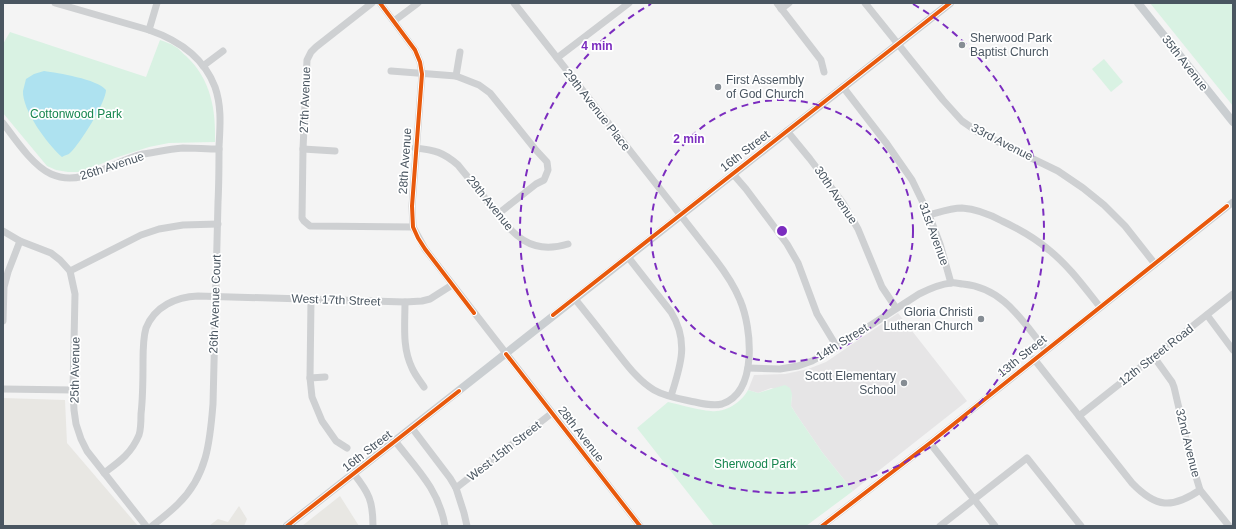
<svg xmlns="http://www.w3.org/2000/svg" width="1236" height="529" font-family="Arial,sans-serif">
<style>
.commercial{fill:#e8e7e3}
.education{fill:#e6e5e6}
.green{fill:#d9f2e3}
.water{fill:#aee2f0}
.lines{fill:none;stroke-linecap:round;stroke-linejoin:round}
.minor{stroke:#ced0d2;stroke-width:7}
.major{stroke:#caced1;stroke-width:8}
.cycleway-casing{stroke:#fff;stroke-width:6}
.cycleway{stroke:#e8590c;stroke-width:4}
.ring{fill:none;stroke:#7b2cbf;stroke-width:2;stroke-dasharray:7 5}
.poi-dot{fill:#868d94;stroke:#fff;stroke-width:1.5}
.labels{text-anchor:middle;stroke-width:3.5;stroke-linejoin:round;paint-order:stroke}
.poi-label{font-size:12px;fill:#4a5661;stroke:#fff;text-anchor:start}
.street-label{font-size:12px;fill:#4a5661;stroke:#fff}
.park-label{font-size:12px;fill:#17864f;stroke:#fff}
.centre{fill:#7b2cbf;stroke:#fff;stroke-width:2}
.ring-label{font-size:12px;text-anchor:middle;font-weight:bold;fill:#7b2cbf;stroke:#fff;stroke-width:3.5;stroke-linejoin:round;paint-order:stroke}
</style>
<rect width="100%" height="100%" fill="#f4f4f4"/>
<g class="commercial">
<polygon points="3,398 65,400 67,443 138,526 3,526"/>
<polygon points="340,496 359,526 302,526"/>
<polygon points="239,506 247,519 244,526 209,526 218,519 228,522"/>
</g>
<polygon class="education" points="898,313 967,401 853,491 822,452 796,414 791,406 792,394 771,388 758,393 748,390 754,375 785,374 808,369 826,362"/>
<g class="green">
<polygon points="1150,3 1233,3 1233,106"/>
<path d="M10 32 146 77 160 40C165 42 170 43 174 46 179 48 182 53 186 56 211 79 216 110 215 142L169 143 149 147 115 158 82 172H68L56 170 47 166 3 113V44Z"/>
<polygon points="1104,59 1123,82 1111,92 1092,69"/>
<path d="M785 385 790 388 792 394 791 406 796 414 822 452 853 491 806 526H714L637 428 668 402C682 405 697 410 711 411 725 413 742 402 748 390L758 393Z"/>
</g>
<path class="water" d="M44 71C58 73 97 79 106 90 106 102 80 144 70 153 68 155 65 155 62 157 48 145 22 110 23 91 24 87 25 83 26 79L34 74Z"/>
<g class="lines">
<g class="minor">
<path d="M55 3 149 30C178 40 204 58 215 87 222 107 220 127 219 147 219 165 219 183 218 202 216 269 215 337 213 404 210 442 207 476 178 504 170 512 161 519 152 526"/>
<polyline points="372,3 316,47 311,52 307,60 303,149 302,218 304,221 310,226 413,227"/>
<polyline points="380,3 415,50 420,62 422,74 412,206 413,227 425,249 640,526"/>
<path d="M514 3 715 259C725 272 734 285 740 300 752 328 758 392 722 404 713 406 704 404 695 402 681 399 666 397 654 390 637 380 625 362 612 346 600 330 587 314 575 299"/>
<polyline points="777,3 821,60 824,72"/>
<polyline points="865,3 943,100 962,121 978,132 1058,171 1083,188 1104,205 1125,226 1155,264"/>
<polyline points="781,9 789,3"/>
<polyline points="394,21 418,3"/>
<polyline points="149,30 157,3"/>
<polyline points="557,58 629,3"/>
<polyline points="203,66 223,51"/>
<polyline points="391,71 456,76 479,85 490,93 535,149 547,162 548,170 544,180 536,184 498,214"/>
<polyline points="456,76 460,52"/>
<polyline points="843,87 887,144 912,180 929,215 940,244 951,283"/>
<path d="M3 123C15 139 33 166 51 174 82 188 113 161 143 154 156 152 170 149 183 148 195 148 207 149 219 149"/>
<polyline points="787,131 810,159 843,203 858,229 882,287 896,308"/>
<path d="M415 148C435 150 443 152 458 165 469 179 481 192 491 206 513 234 529 256 568 244"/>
<polyline points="303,149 335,151"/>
<polyline points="733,174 746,189 787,244 798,263 817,314 837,347"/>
<path d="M929 215C940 212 951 208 962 208 977 209 989 214 1002 221 1019 229 1035 238 1049 250 1069 266 1084 287 1100 307"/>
<polyline points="3,231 20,241 51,253 60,260 70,271 75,294 73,390 74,410 76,424 81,439 87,451 146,526"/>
<path d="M628 257 671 312C689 341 681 365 671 396"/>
<polyline points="70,271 141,235 159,229 183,225 218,224"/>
<polyline points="311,300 310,378 312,397 322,421 336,441 347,448"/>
<path d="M405 302C405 325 402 347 412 368 415 375 420 381 424 387"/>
<polyline points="1207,315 1233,350"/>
<polyline points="3,321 4,287 8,272 20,241"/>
<polyline points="1154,357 1172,382 1174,387 1191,460 1200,490 1229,526"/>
<path d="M1034 359 1132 483C1156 508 1172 509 1200 490"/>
<path d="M748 368 780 369 798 366 812 361 837 347 919 294C929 289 940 284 951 283 955 282 960 284 963 284 1004 288 1022 321 1046 350"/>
<polyline points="310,378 325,377"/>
<polyline points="3,389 73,390"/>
<polyline points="1079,416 1233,294"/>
<polyline points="412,428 450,478 456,488 464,513 467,526"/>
<path d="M395 441C417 469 439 490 445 526"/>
<polyline points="930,443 995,526"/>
<path d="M104 473C119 462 131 454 139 435 141 429 141 421 141 414 143 397 143 379 143 362 143 351 143 338 146 328 155 306 176 297 198 296L405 302 422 301 430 299 452 285"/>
<path d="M354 474C369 493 373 501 373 526"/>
<polyline points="456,488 552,413"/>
<polyline points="822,526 930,443 1233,202"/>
<polyline points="940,526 1027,458 1081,526"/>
</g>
<g class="major">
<polyline points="1138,3 1233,122"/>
<polyline points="287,526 950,3"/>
</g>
<defs>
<g id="cycleway">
<polyline points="380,3 415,50 420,62 422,74 412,206 413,227 418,238 425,249 474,313"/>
<polyline points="553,315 950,3"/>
<polyline points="506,354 640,526"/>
<polyline points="287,526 459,391"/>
<polyline points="822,526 930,443 1227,206"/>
</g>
</defs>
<use href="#cycleway" class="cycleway-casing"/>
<use href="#cycleway" class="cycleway"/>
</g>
<g class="ring">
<circle cx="782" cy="231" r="131"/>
<path d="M913 4A262 262 0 1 1 651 4"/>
</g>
<g class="poi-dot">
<circle cx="962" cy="45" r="4"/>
<circle cx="718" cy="87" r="4"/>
<circle cx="981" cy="319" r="4"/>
<circle cx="904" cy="383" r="4"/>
</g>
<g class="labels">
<g class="poi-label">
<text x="970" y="42">Sherwood Park<tspan x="970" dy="14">Baptist Church</tspan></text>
<text x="726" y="84">First Assembly<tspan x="726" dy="14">of God Church</tspan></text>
<text x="973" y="316" text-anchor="end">Gloria Christi<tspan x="973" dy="14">Lutheran Church</tspan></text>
<text x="896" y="380" text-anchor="end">Scott Elementary<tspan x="896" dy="14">School</tspan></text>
</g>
<g class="street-label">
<text transform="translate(1185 63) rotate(52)" y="4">35th Avenue</text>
<text transform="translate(305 100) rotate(-88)" y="4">27th Avenue</text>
<text transform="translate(597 110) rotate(52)" y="4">29th Avenue Place</text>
<text transform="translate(1002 142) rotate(27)" y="4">33rd Avenue</text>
<text transform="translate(745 151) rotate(-38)" y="4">16th Street</text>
<text transform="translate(405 161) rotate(-86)" y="4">28th Avenue</text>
<text transform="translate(112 166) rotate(-18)" y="4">26th Avenue</text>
<text transform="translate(836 195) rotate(56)" y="4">30th Avenue</text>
<text transform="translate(490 203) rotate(51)" y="4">29th Avenue</text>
<text transform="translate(934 234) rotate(70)" y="4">31st Avenue</text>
<text transform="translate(336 300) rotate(2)" y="4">West 17th Street</text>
<text transform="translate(215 304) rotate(-88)" y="4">26th Avenue Court</text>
<text transform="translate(842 342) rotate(-32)" y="4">14th Street</text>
<text transform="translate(1156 355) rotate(-38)" y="4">12th Street Road</text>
<text transform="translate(1022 356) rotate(-39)" y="4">13th Street</text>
<text transform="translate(75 370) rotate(-89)" y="4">25th Avenue</text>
<text transform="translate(581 434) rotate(52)" y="4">28th Avenue</text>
<text transform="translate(1188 443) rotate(76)" y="4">32nd Avenue</text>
<text transform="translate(367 451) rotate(-38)" y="4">16th Street</text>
<text transform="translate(504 451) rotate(-38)" y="4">West 15th Street</text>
</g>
<g class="park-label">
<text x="76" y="118">Cottonwood Park</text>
<text x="755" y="468">Sherwood Park</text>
</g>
</g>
<circle cx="782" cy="231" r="6" class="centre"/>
<g class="ring-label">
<text x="597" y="50">4 min</text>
<text x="689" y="143">2 min</text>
</g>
<rect width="1236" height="529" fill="none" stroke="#4a5661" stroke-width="8"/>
</svg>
